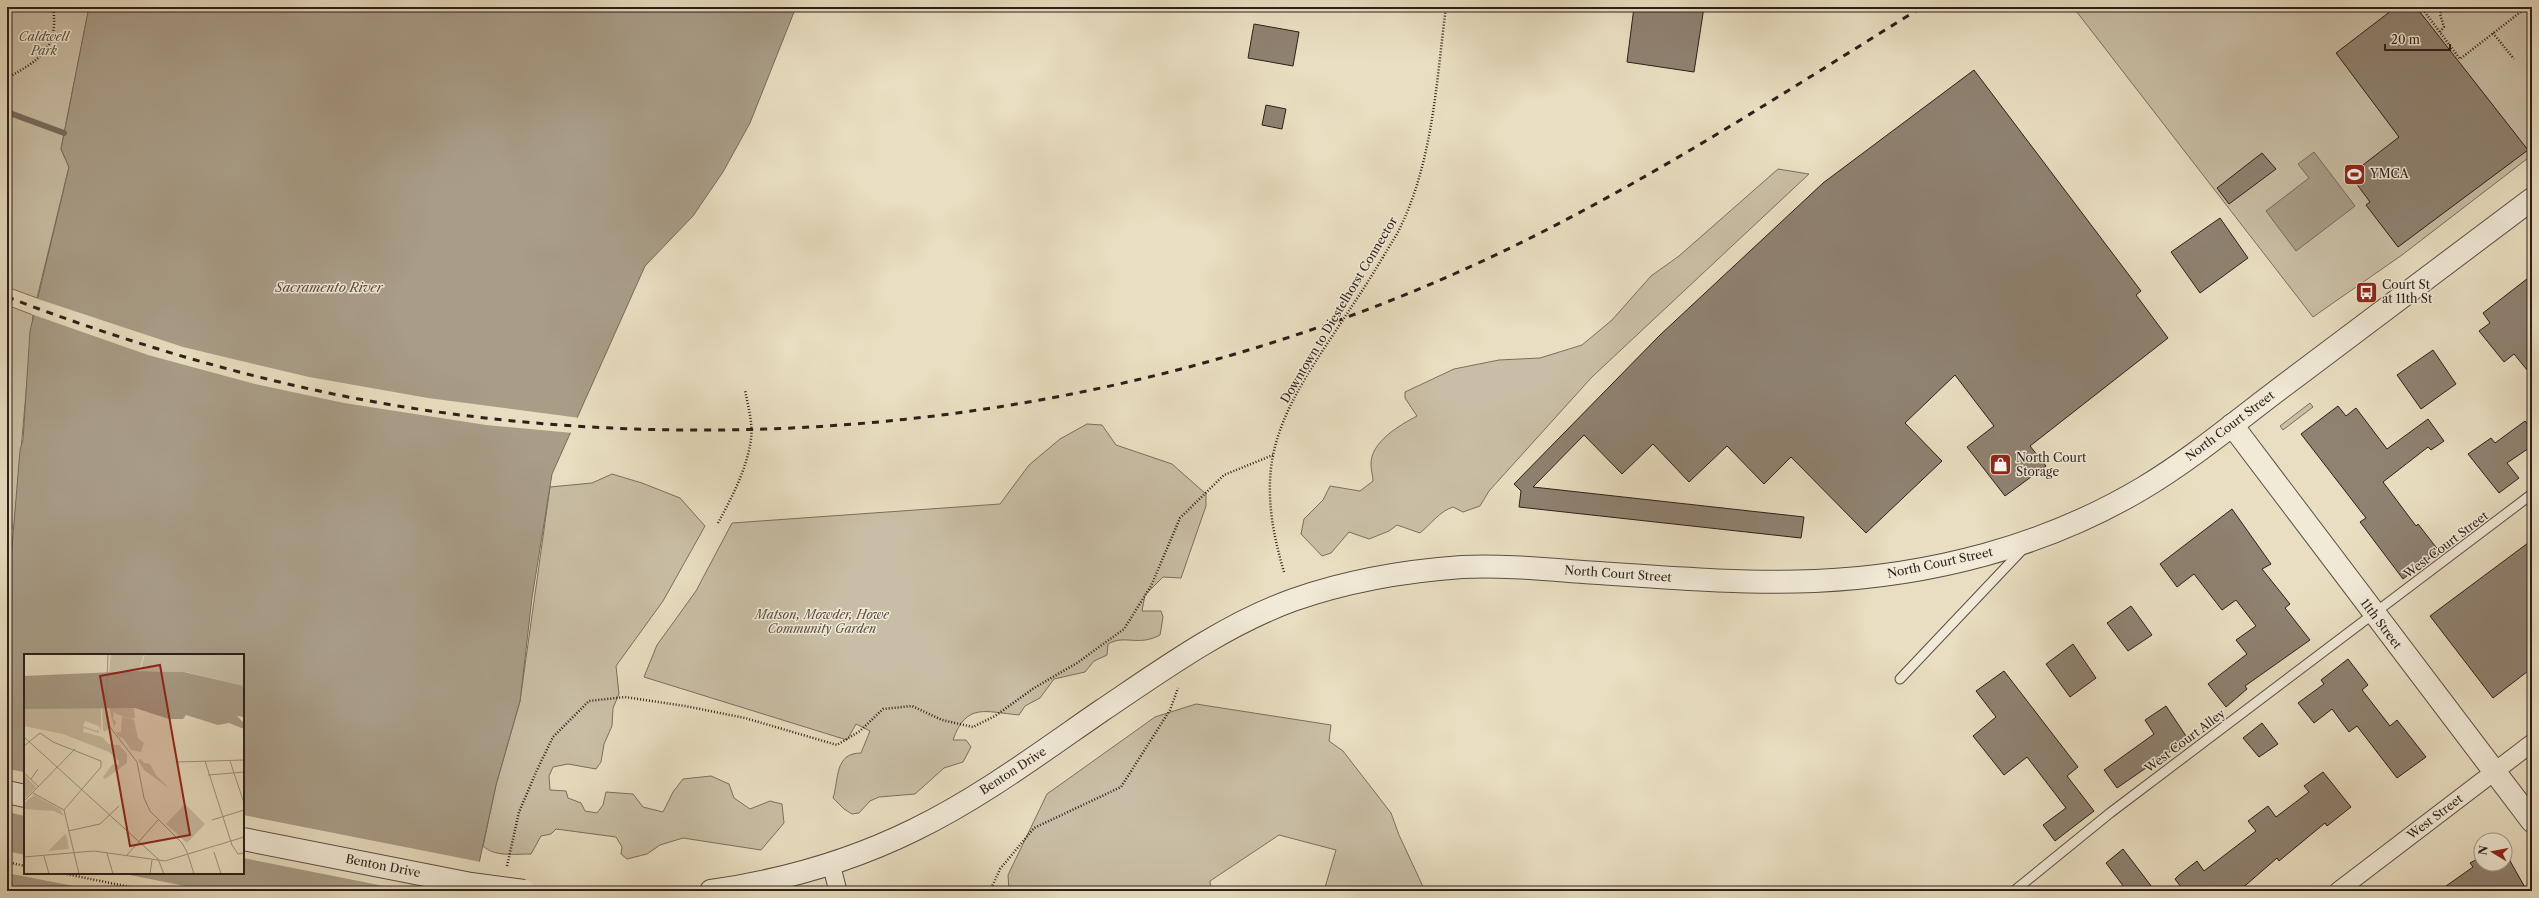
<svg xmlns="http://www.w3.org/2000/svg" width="2539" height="898" font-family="'Libre Caslon Text',serif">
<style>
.green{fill:#c9bea5;stroke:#7b6e60}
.water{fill:#a99d88;stroke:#776b5c;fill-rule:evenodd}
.pier{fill:#e9dec1}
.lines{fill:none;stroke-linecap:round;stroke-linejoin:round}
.stream{stroke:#776b5c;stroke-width:6}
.building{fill:#8f8271;stroke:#2d1f1a}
.service-casing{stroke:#5c4f44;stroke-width:11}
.minor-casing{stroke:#5c4f44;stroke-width:19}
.tertiary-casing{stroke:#5c4f44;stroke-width:24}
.path{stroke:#2d1f1a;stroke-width:2.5;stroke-dasharray:1 2;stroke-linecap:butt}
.service{stroke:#f1ead7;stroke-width:9}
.minor{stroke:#f1ead7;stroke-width:17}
.tertiary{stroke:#f1ead7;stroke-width:22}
.rail{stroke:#2d1f1a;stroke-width:3;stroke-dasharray:7 7;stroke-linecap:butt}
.tertiary-bridge-casing{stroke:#5c4f44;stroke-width:24;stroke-linecap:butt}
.tertiary-bridge{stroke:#f1ead7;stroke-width:22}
.labels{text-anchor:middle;stroke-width:3;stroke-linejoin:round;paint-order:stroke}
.park-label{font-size:12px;font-style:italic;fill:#5c4f44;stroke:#f1ead7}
.poi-label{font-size:12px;fill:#2d1f1a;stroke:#f1ead7;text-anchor:start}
.street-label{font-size:12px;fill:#2d1f1a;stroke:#f1ead7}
.water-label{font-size:13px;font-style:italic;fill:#584b40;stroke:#f1ead7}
.inset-road{fill:none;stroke:#9e927e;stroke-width:1}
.view{fill:#8f2418;fill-opacity:0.15;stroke:#8f2418;stroke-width:2}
.inset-edge{fill:none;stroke:#2d1f1a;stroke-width:2}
</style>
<rect width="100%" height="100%" fill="#e9dec1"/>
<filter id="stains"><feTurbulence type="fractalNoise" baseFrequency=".005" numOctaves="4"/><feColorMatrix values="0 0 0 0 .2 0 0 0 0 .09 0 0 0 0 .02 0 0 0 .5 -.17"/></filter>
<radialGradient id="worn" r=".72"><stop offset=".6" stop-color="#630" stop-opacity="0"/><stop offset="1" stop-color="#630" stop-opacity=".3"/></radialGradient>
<g class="green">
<polygon points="7,7 89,7 61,149 69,167 37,298 7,287"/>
<polygon points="2073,7 2532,7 2532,155 2402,255 2313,317"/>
<path d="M1778 169 1809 174 1592 377 1489 491 1480 506 1463 512 1453 507C1440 511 1431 524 1420 533L1397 525 1389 531 1369 539 1349 532 1331 553 1322 556 1301 534 1304 519 1323 500 1330 486 1360 491 1373 481C1373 476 1371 470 1371 465 1370 442 1400 425 1417 416L1405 398V392L1454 369 1499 360 1540 358 1582 345 1612 320 1651 276 1679 256Z"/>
<polygon points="7,305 33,315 14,528 7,528"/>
<polygon points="2310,403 2313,407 2283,430 2280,426"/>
<path d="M1087 424 1102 425 1116 445 1172 464 1206 494V506L1181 578 1163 577 1145 595 1142 611H1161L1163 617 1160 635C1138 647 1125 634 1108 644L1107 655 1094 661 1085 672 1054 679 1040 698 1025 706 1019 715C986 712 966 702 953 740H966L971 747 963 762 944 768 915 794 879 797 870 801 859 813 852 814 844 809 833 798C839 780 834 753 861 753L870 731 856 724 847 740 644 677 657 645 696 591 732 523 1000 504 1029 465 1060 439Z"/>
<path d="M612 474 642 483 680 498 705 526 663 601 616 666 619 694 613 708 612 726 604 744 601 762 596 769 568 764 553 767 549 776 550 790 566 791 568 798 581 803 585 811 597 813 603 805 606 792 633 794 643 807 663 812 673 792 683 779 711 776 729 784 734 798 750 809 770 801 782 804 784 823 761 850 683 838 660 845 647 854 627 859 621 854 622 847 616 837 556 829 551 834 541 836 531 854C514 854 495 857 483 846L496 785 520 701 550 487 592 483Z"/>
<polygon points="1196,704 1331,725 1329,741 1343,751 1391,813 1399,835 1425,891 1324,891 1336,850 1279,835 1210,881 1211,891 1009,891 1008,875 1047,794 1155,717"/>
</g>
<g class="water">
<path d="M89 7H796L750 123 723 172 693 216 645 266 552 474 532 598 520 701 496 785 473 891H7V567L11 560 20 450 23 440 30 331 69 167 61 149ZM25 655H243V873H25Z"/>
<polygon points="2314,152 2355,206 2296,251 2266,211 2309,178 2298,164"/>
</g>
<g class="pier">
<polygon points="35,298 183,347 309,377 428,398 580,418 573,433 486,425 344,403 255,384 148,355 31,314"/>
<polygon points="7,769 25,772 25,816 7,812"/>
<polygon points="243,815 481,862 475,891 409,891 243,858"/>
<polygon points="7,851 25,855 25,873 120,873 210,891 99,891 7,873"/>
</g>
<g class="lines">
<polyline class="stream" points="7,112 64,133"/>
</g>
<g class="building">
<polygon points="1634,7 1704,7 1694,72 1627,62"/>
<polygon points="2396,7 2416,7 2528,150 2398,247 2366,205 2370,202 2350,175 2399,137 2336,53"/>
<polygon points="1254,24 1299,32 1293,66 1248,58"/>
<polygon points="1974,70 2141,291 2136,295 2168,338 2030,446 2046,466 2005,496 1967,447 1994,426 1955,375 1905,423 1942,461 1866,533 1791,457 1764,484 1727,446 1689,482 1653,444 1622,474 1584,435 1533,487 1804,517 1801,538 1519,507 1521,491 1514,484 1660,335 1823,183"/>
<polygon points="1266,105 1286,109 1282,129 1262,125"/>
<polygon points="2262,153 2276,169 2229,204 2217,188"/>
<polygon points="2220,218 2248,258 2200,293 2171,252"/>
<polygon points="2532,275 2532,376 2514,354 2504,362 2479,331 2490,323 2483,313"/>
<polygon points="2433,350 2456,384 2421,409 2397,375"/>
<polygon points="2338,406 2346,416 2356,408 2387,449 2428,419 2444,441 2431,450 2428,447 2383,482 2416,526 2418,524 2439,551 2403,579 2360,522 2366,518 2301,434"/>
<polygon points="2525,421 2532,430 2532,446 2507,463 2519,478 2499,493 2468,454 2491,438 2495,443"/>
<polygon points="2232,509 2271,564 2262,569 2290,604 2285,608 2310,640 2245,686 2247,689 2226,707 2208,684 2247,654 2236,640 2256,626 2236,600 2222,610 2194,574 2177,587 2160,564"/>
<polygon points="2532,540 2532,668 2493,698 2430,616"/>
<polygon points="2131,606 2152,635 2128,651 2107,623"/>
<polygon points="2073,644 2096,678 2070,697 2046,664"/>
<polygon points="2348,659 2368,685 2362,690 2390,726 2397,720 2426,757 2397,778 2357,726 2349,732 2332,709 2314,723 2298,703 2324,684 2321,680"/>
<polygon points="2004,671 2078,767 2067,776 2094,811 2055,841 2043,825 2066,808 2027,757 2004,775 1973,736 1996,717 1976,691"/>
<polygon points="2166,706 2188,739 2117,788 2104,770 2154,734 2145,720"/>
<polygon points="2262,723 2278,744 2259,757 2243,738"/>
<polygon points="2323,772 2351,807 2327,826 2325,823 2279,861 2277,858 2239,891 2184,891 2175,879 2179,875 2197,861 2204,871 2256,831 2248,821 2268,806 2276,817 2309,792 2304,786"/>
<polygon points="2123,849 2155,891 2127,891 2106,863"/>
<polygon points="2505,852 2527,891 2439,891 2473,867 2470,863 2481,857 2481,864 2505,864"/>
</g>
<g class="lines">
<defs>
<g id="service">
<polyline points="1900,679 2024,548"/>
<polyline points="2014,891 2110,813 2532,494"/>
</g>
<g id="minor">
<polyline points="831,864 838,891"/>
<polyline points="2338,891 2532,743"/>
</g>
<g id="tertiary">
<polyline points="2232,425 2532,821"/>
<polyline points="7,792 25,796"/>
<path d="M711 891C780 881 851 861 914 830 980 798 1040 753 1101 711 1162 670 1224 625 1293 600 1347 581 1405 571 1462 567 1502 565 1543 569 1583 572 1660 577 1738 584 1815 581 1929 576 2044 547 2143 488 2198 455 2246 413 2298 375 2376 317 2454 258 2532 199"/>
</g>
</defs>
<use href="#service" class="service-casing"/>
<use href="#minor" class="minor-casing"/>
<use href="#tertiary" class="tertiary-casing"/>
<g class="path">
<polyline points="2421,7 2460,59 2527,7"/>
<polyline points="2440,32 2444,27 2440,14 2443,7"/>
<polyline points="2493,33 2514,59"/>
<path d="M7 78C40 60 59 48 53 7"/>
<path d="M718 523C732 497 747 469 751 439 753 423 748 406 745 390"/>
<path d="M1284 572C1274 538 1267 504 1271 468 1278 408 1321 355 1352 306 1368 283 1382 258 1397 234 1433 164 1436 84 1446 7"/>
<polyline points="7,862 25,866"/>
<polyline points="507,866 519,812 537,770 553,737 589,701 625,697 685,706 745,718 837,745 860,731 883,709 912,706 942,720 973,727 995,716 1034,688 1077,663 1124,629 1151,586 1180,518 1224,475 1273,455"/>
<polyline points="61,873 150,891"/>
<polyline points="990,891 1000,869 1034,828 1121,787 1170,710 1178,688"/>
</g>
<use href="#service" class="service"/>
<use href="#minor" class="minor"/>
<use href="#tertiary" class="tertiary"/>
<path class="rail" d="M7 297C133 345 265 384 398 406 752 463 1126 419 1454 274 1619 201 1769 102 1922 7"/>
<defs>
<polyline id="tertiary-bridge" points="243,839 471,884 524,891"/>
</defs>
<use href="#tertiary-bridge" class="tertiary-bridge-casing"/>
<use href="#tertiary-bridge" class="tertiary-bridge"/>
</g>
<defs>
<symbol id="stadium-square" viewBox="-11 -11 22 22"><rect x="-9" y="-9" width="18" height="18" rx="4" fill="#8f2418" stroke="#f1ead7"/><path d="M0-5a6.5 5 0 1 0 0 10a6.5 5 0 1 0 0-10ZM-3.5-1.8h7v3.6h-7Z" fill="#fff"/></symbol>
<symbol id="bus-square" viewBox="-11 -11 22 22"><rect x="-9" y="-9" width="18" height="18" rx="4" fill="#8f2418" stroke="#f1ead7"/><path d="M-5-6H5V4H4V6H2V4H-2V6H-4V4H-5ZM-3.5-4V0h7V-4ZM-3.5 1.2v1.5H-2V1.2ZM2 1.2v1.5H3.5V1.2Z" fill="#fff"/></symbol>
<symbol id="shop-square" viewBox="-11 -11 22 22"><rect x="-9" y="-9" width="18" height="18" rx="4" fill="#8f2418" stroke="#f1ead7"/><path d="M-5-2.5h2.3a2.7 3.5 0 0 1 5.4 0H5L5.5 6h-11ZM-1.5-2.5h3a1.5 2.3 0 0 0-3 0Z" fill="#fff"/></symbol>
</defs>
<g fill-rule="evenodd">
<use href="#stadium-square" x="2342" y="162" width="25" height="25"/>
<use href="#bus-square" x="2354" y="280" width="25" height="25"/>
<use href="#shop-square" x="1988" y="452" width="25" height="25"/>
</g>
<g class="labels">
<g class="park-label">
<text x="44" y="41">Caldwell<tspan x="44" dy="14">Park</tspan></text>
<text x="822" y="619">Matson, Mowder, Howe<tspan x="822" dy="14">Community Garden</tspan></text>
</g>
<g class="poi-label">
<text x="2370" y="178">YMCA</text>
<text x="2382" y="289">Court St<tspan x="2382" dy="14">at 11th St</tspan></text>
<text x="2016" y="462">North Court<tspan x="2016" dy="14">Storage</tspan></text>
</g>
<g class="street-label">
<text transform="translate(1339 310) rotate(-59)" y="4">Downtown to Diestelhorst Connector</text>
<text transform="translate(2230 426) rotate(-37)" y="4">North Court Street</text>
<text transform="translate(2446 545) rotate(-37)" y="4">West Court Street</text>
<text transform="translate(1940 563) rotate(-12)" y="4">North Court Street</text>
<text transform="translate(1618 574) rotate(4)" y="4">North Court Street</text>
<text transform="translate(2381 624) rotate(53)" y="4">11th Street</text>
<text transform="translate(2185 741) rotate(-37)" y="4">West Court Alley</text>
<text transform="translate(1013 771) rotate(-33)" y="4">Benton Drive</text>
<text transform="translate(2435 817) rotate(-37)" y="4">West Street</text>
<text transform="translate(383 866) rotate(11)" y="4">Benton Drive</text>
</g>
<g class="water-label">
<text x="329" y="292">Sacramento River</text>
</g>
</g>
<g transform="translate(24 654)">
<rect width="220" height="220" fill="#e9dec1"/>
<path d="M87 0H120L115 17 85 19ZM121 0H220V32L162 18 116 17ZM21 53H77V77L75 72 61 67 59 72 73 77 74 75 75 79 60 74 59 78 78 83 85 90 95 91 103 100V109L81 125 79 123 89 110 95 111V107L85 98 39 80 0 72V55ZM78 53H81L85 74 81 78 79 76ZM85 54H110L111 63 109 65 92 60 90 57 89 65 92 68 90 73ZM98 62 110 66 114 84 120 89 117 98 107 96 100 85 94 82 92 78H97ZM117 105 120 109 126 110 132 121 146 135 120 116 114 106ZM0 121 12 133 0 145ZM10 141 36 155 40 162 30 157 0 155V149ZM161 150 181 170 163 189 142 170ZM42 180 45 195 24 197 40 181Z" fill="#c9bea5"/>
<path d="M114 17 160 18 220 32V63L213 62 220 69V75L205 69 194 71 162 61 159 65H145L111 54 0 55V22Z" fill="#a99d88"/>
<path class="inset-road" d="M84 0 82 53 86 73 113 108 120 144 126 157 158 189 164 200M0 83 134 205 140 220M0 92 16 79 29 88 77 107V113L40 156M181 107 208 191 214 200 220 199M206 107 220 149M154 108 220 106M0 119 15 133M184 121 220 118M7 125 14 115M9 139 40 156M0 147 51 95M40 156 55 220M188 166 220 156M44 177 76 170 95 152M190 198 197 220M83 199 89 220M103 201 134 166M164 201 170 220M20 202 25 220M0 203 70 197 141 207 220 183M126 220 128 206"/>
<path class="view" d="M136 11 166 181 106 192 76 22Z"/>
<rect width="220" height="220" class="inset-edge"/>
</g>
<rect width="2539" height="898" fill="none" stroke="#e9dec1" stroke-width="24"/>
<rect x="8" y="8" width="2523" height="882" fill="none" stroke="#2d1f1a" stroke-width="2"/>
<rect x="12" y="12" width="2515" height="874" fill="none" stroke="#2d1f1a"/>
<g transform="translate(2493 852) rotate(280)"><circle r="19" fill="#f1ead7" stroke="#a3998b"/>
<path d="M0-3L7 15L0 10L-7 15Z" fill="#8f2418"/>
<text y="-6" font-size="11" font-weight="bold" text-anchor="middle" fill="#2d1f1a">N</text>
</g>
<path d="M2385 44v6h65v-6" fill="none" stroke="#2d1f1a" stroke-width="2"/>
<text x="2391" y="44" font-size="12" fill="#2d1f1a" stroke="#f1ead7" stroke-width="3" paint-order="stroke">20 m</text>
<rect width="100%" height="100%" filter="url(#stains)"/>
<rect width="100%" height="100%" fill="url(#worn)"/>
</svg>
